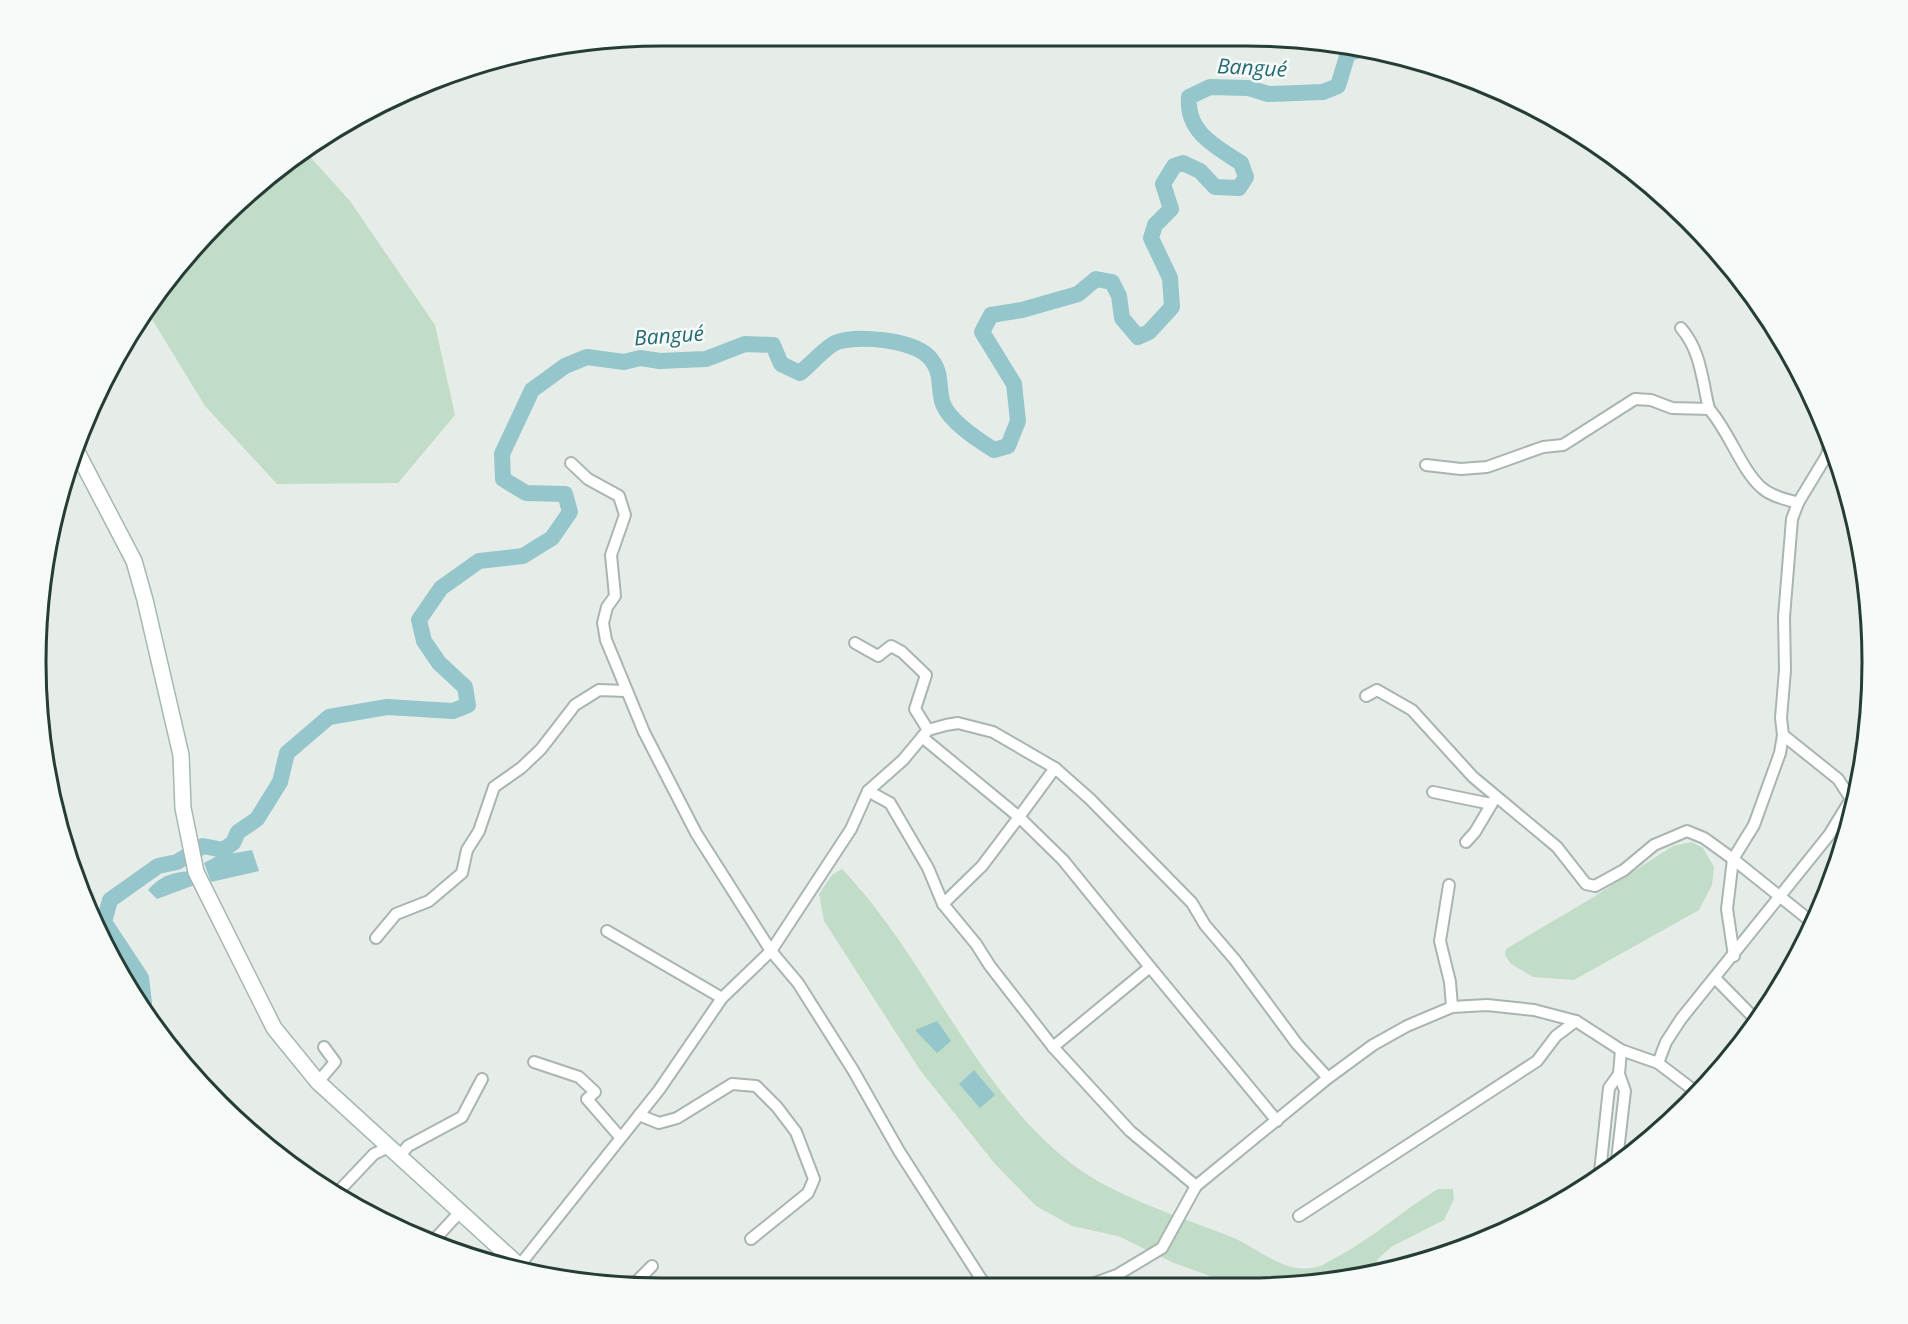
<svg xmlns="http://www.w3.org/2000/svg" width="1908" height="1324" font-family="'Open Sans',sans-serif">
<style>
.green{fill:#c1dcc7}
.water{fill:#94c6cc}
.lines{fill:none;stroke-linecap:round;stroke-linejoin:round}
.river{stroke:#94c6cc;stroke-width:16}
.minor-casing{stroke:#a9b5b0;stroke-width:14}
.secondary-casing{stroke:#a5b8b0;stroke-width:18}
.minor{stroke:#fff;stroke-width:10}
.secondary{stroke:#fff;stroke-width:15}
.labels{text-anchor:middle;stroke-width:5;stroke-linejoin:round;paint-order:stroke}
.water-label{font-size:21px;font-style:italic;fill:#266a74;stroke:#f6faf8}
.rim{fill:none;stroke:#263d36;stroke-width:3}
</style>
<rect width="100%" height="100%" fill="#e6ede9"/>
<g class="green">
<polygon points="304,150 350,201 435,325 455,415 398,483 277,484 205,406 147,311 191,250"/>
<polygon points="1692,842 1703,848 1714,867 1712,885 1699,910 1574,980 1533,977 1511,964 1505,955 1506,949 1592,898 1673,846"/>
<path d="M842 869C929 960 973 1089 1076 1167 1117 1197 1181 1217 1229 1236 1256 1246 1284 1275 1316 1267 1323 1266 1330 1260 1337 1257 1373 1238 1403 1210 1438 1189H1453L1454 1199 1444 1220 1391 1247 1378 1259 1371 1274 1328 1283H1230L1174 1263 1118 1236 1072 1226 1036 1206 995 1164 920 1070 824 921 819 894 832 875Z"/>
</g>
<g class="water">
<polygon points="252,850 259,871 211,882 204,863 217,856"/>
<path d="M193 871 198 880 192 886 157 899 148 890C161 875 174 872 193 871Z"/>
<polygon points="937,1021 951,1041 937,1053 915,1030"/>
<polygon points="974,1070 995,1095 980,1108 959,1084"/>
</g>
<g class="lines">
<path class="river" d="M144 1003 141 978 104 922 110 900 158 866 177 862 203 846 223 850 233 843 238 832 257 819 280 782 287 753 329 717 387 707 453 711 468 705 465 687 439 663 424 641 419 620 441 588 479 561 523 556 552 538 570 512 565 494 526 493 503 479 502 454 532 390 565 366 587 357 624 362 640 358 660 361 706 359 745 344 773 345 781 364 800 373C809 366 826 347 835 343 856 334 912 340 928 356 944 372 937 387 943 404 950 422 978 440 994 450L1008 446 1018 421 1014 384 982 332 991 315 1022 310 1078 294 1096 279 1112 282 1119 296 1122 318 1138 337 1149 332 1172 307 1170 278 1151 238 1155 225 1171 209 1163 184 1174 166 1183 163 1200 171 1215 187 1239 188 1246 177 1241 163C1215 146 1186 132 1189 97L1210 87 1249 88 1268 94 1323 92 1338 86 1348 53 1368 48"/>
<defs>
<g id="minor">
<path d="M1681 328C1701 351 1702 380 1709 409"/>
<polyline points="571,463 588,479 619,496 625,515 611,555 615,596 607,607 603,623 606,640 644,732 696,833 771,951 798,983 853,1070 899,1151 985,1285"/>
<path d="M1426 465 1461 469 1487 467 1543 447 1563 445 1635 399 1651 400 1672 408 1709 409C1729 431 1741 470 1762 488 1772 497 1786 499 1798 503"/>
<polyline points="855,643 878,656 891,646 902,652 926,675 915,709 928,730"/>
<polyline points="1366,696 1377,690 1412,710 1473,777 1557,847 1586,884 1595,886 1624,870 1654,845 1687,831 1704,838 1733,859 1754,825 1780,753 1783,735 1781,718 1785,670 1784,617 1792,519 1798,503 1827,455 1830,442"/>
<polyline points="922,737 1019,817 1055,768"/>
<polyline points="868,791 890,803 928,868 943,904 976,944 990,966 1053,1047 1130,1131 1196,1186 1328,1078"/>
<polyline points="1433,792 1491,804"/>
<polyline points="1466,842 1475,832 1494,800"/>
<polyline points="1733,859 1813,923"/>
<polyline points="1733,859 1727,909 1734,956"/>
<polyline points="1449,885 1440,941 1450,982 1452,1007"/>
<polyline points="943,904 982,866 1019,817 1063,860 1150,967 1053,1047"/>
<polyline points="607,931 722,998"/>
<polyline points="376,938 396,914 429,901 462,873 467,850 479,831 494,787 521,768 541,749 575,705 599,690 626,691"/>
<polyline points="1150,967 1277,1121"/>
<polyline points="1715,978 1757,1021"/>
<polyline points="534,1062 579,1077 595,1092 587,1099 620,1137"/>
<polyline points="1658,1063 1666,1042 1681,1019 1829,835 1851,799 1838,779 1783,735"/>
<polyline points="318,1082 335,1062 324,1047"/>
<polyline points="639,1115 659,1123 677,1118 732,1084 756,1086 777,1107 796,1132 814,1179 808,1193 751,1239"/>
<polyline points="399,1157 408,1146 462,1117 482,1079"/>
<polyline points="1617,1160 1625,1091 1619,1074 1621,1050"/>
<polyline points="1600,1172 1609,1088 1619,1074"/>
<polyline points="337,1193 374,1154 389,1147"/>
<polyline points="1299,1216 1537,1061 1556,1036 1576,1021"/>
<polyline points="433,1241 460,1212"/>
<polyline points="519,1266 659,1090 722,998 771,951 851,829 868,791 903,760 928,730 946,725 958,723 993,732 1055,768 1090,799 1192,903 1205,925 1235,960 1297,1044 1328,1078 1373,1045 1407,1026 1452,1007 1487,1005 1534,1010 1576,1021 1621,1050 1658,1063 1696,1092"/>
<polyline points="1092,1284 1117,1275 1162,1248 1196,1186"/>
<polyline points="631,1287 652,1266"/>
</g>
<polyline id="secondary" points="76,450 134,561 145,600 181,755 183,808 196,872 274,1028 318,1082 525,1271"/>
</defs>
<use href="#minor" class="minor-casing"/>
<use href="#secondary" class="secondary-casing"/>
<use href="#minor" class="minor"/>
<use href="#secondary" class="secondary"/>
</g>
<g class="labels">
<g class="water-label">
<text transform="translate(1252 68) rotate(3)" y="7">Bangué</text>
<text transform="translate(669 336) rotate(-4)" y="7">Bangué</text>
</g>
</g>
<path d="M0 0H1908V1324H0ZM662 46H1246A616 616 0 0 1 1862 662V662A616 616 0 0 1 1246 1278H662A616 616 0 0 1 46 662V662A616 616 0 0 1 662 46Z" fill="#f6faf8" fill-rule="evenodd"/>
<path class="rim" d="M662 46H1246A616 616 0 0 1 1862 662V662A616 616 0 0 1 1246 1278H662A616 616 0 0 1 46 662V662A616 616 0 0 1 662 46Z"/>
</svg>
